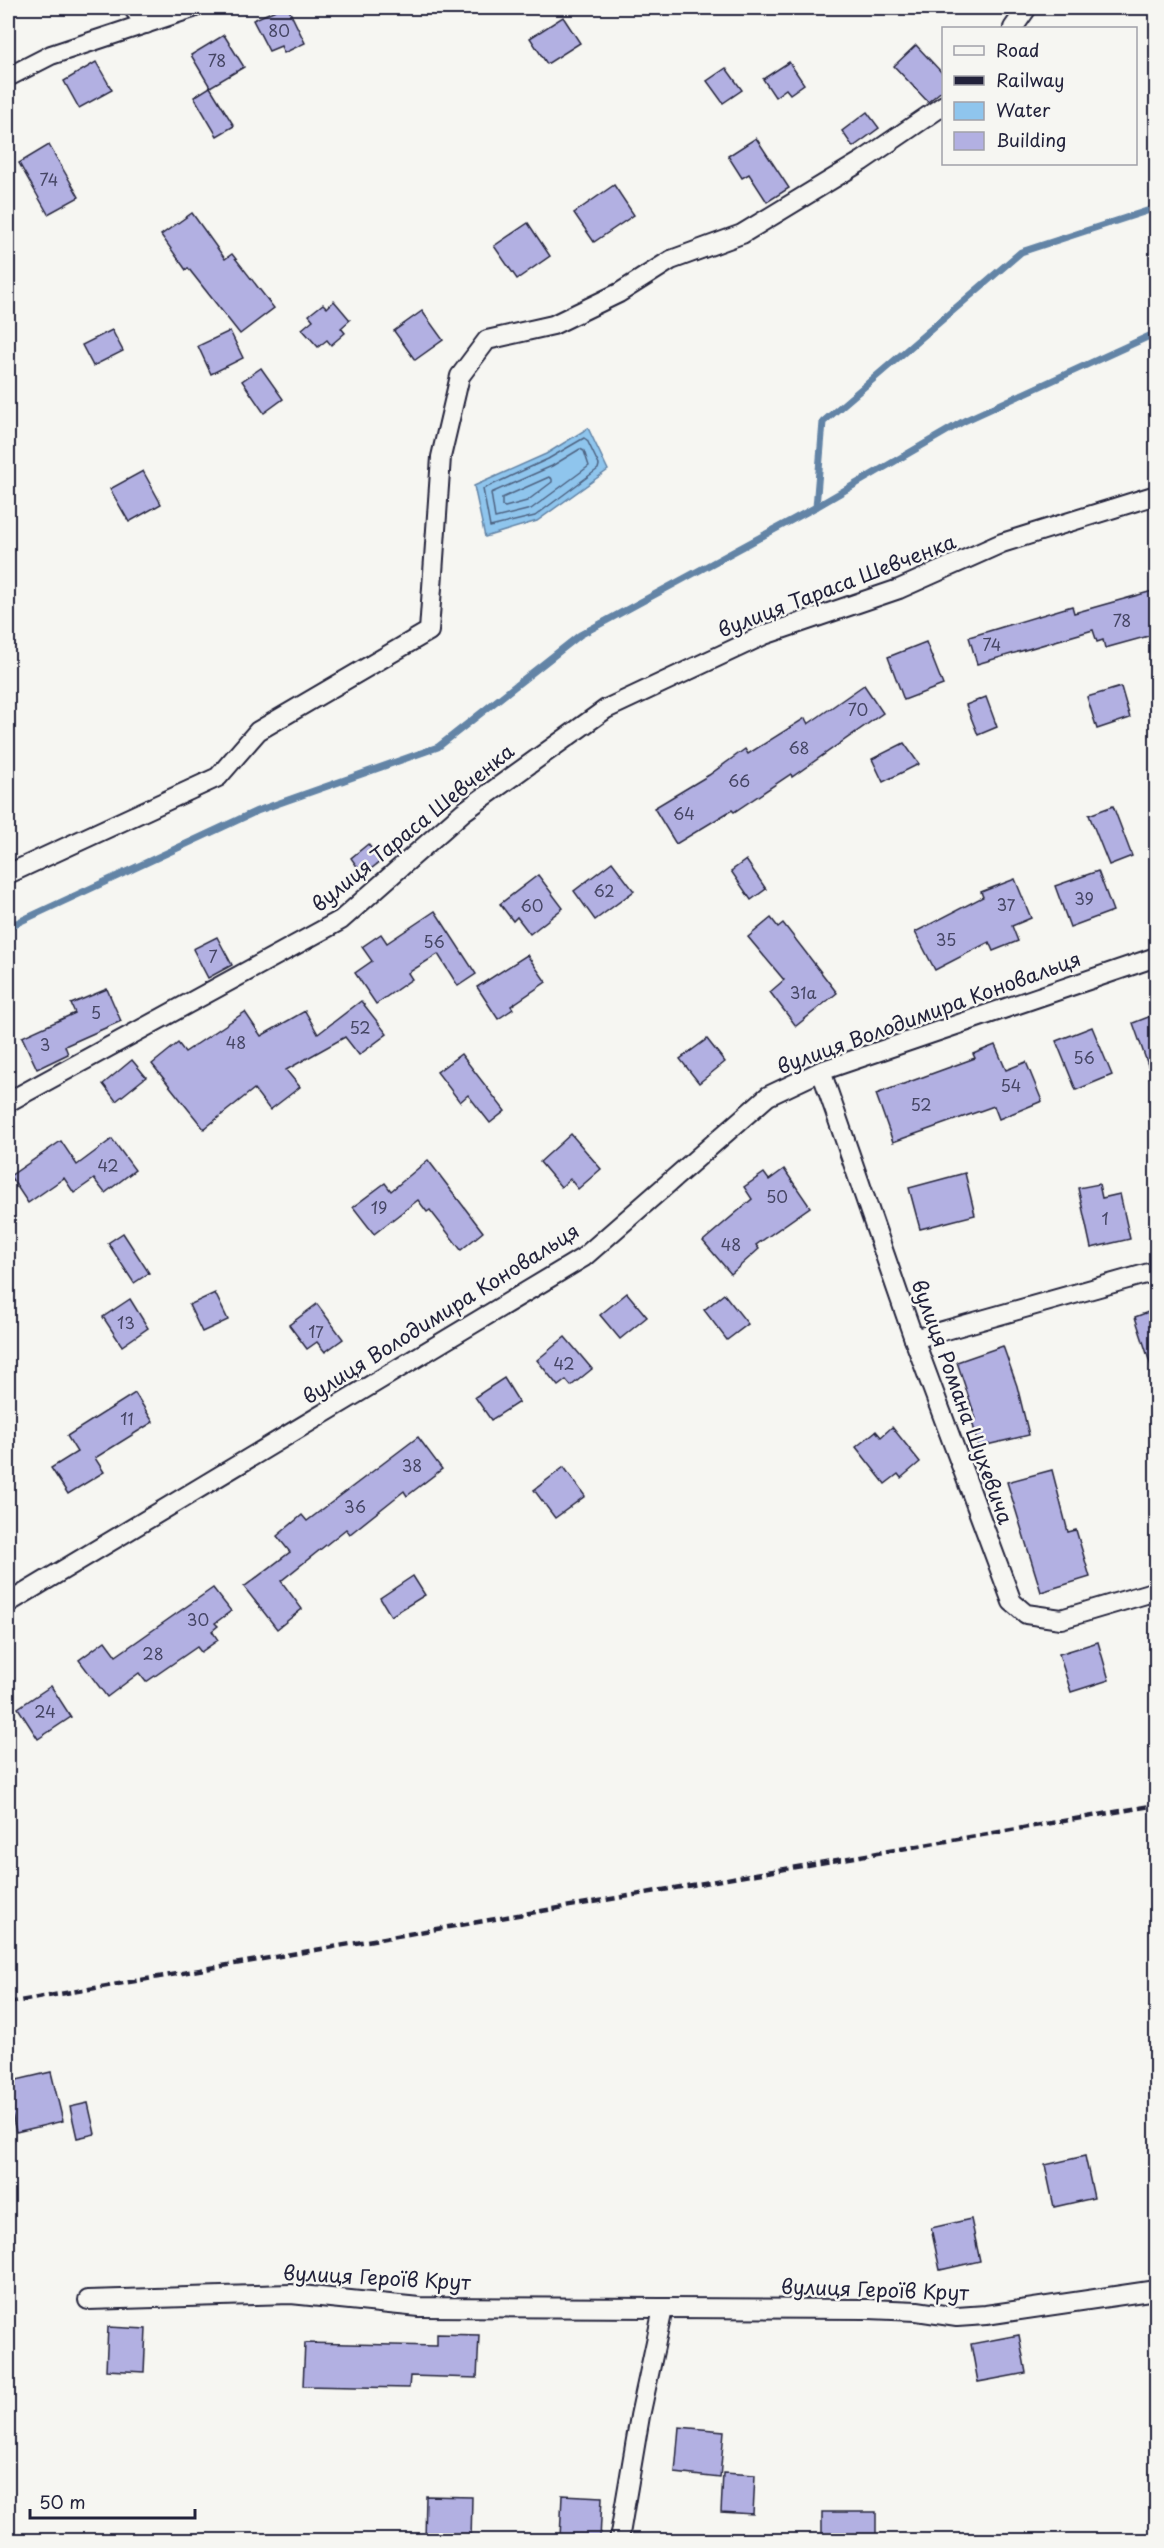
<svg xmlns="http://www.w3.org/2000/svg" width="1164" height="2548" font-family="'Playpen Sans',sans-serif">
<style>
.water{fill:#8fc5ed;stroke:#6384a6;stroke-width:1.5}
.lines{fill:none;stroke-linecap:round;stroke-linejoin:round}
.shore{stroke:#4e6382;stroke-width:1.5}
.stream{stroke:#6384a6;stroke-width:7}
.building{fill:#b2b0e2;stroke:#22223b;stroke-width:1.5}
.minor-casing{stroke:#22223b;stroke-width:22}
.minor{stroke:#f6f6f2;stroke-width:18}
.rail{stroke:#22223b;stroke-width:4.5;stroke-dasharray:9 4.5;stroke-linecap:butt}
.labels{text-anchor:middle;stroke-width:5;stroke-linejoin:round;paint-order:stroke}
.number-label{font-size:16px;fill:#464665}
.street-label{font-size:20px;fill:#22223b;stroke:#f6f6f2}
</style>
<rect width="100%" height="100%" fill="#f6f6f2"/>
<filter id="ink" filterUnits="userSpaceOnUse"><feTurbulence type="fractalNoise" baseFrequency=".0167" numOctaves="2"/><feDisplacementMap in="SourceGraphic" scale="12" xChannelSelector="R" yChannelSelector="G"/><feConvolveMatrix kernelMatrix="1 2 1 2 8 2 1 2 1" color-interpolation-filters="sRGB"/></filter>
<g filter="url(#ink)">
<polygon class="water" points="588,428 608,470 537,521 485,537 474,486 546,454"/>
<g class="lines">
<g class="shore">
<polygon points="584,438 587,440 599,465 598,469 535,516 490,527 483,489 548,459"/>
<polygon points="580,449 584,451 589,466 531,509 495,518 491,493 552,466"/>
<polygon points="549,477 552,479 552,482 527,501 505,507 502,506 502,498"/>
</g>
<g class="stream">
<polyline points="816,507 964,421 1156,333"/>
<polyline points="8,927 257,811 438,747 580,635 816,507 823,422 1021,252 1156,208"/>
</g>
</g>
<g class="building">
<polygon points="280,8 288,8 305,43 284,53 281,46 269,51 253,20"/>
<polygon points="563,17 580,43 547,64 530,38"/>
<polygon points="224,35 244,67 210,87 191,55"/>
<polygon points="916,45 944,75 944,89 928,102 894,66"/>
<polygon points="96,62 112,90 79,108 64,81"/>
<polygon points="789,62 804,84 790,94 786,89 775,97 763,79"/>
<polygon points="726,68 742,90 723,103 707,81"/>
<polygon points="210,87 234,126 217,136 194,97"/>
<polygon points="867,112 879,128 853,147 842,131"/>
<polygon points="756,138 789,188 767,202 749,174 742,178 728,156"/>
<polygon points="49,145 79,197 48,214 19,163"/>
<polygon points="614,185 634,215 594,242 574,213"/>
<polygon points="192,213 225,259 232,254 274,308 240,334 188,268 186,270 161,235"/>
<polygon points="528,223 550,256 517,279 494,246"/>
<polygon points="334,301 350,320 341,328 345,333 331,345 327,340 318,347 302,329 313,320 309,315 323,304 327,308"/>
<polygon points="422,311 443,340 415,360 394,331"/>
<polygon points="112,330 123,351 93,366 82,345"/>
<polygon points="230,331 243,358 211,374 198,346"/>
<polygon points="261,368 283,399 264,413 242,381"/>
<polygon points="143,471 161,504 129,522 110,489"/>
<polygon points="1156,590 1156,634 1105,648 1103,640 1097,642 1093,630 977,664 969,637 1072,606 1074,613"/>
<polygon points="926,642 943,685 904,700 888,657"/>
<polygon points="864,685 883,713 792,777 791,774 734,812 732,810 676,844 654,808 709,775 745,749 748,754 805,718 808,724"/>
<polygon points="1121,687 1130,718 1097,729 1087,697"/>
<polygon points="986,697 997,727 978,735 966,705"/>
<polygon points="904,743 919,764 883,782 872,759"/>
<polygon points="1113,806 1132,856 1109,865 1089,815"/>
<polygon points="368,844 381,861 363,875 351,858"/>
<polygon points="746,860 766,889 751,900 731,871"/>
<polygon points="612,862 634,891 595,920 574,891"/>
<polygon points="1098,871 1113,911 1070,927 1055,886"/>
<polygon points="538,875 563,908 530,934 517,917 513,921 500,904"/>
<polygon points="1015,879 1031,918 1012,926 1018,941 993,951 989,942 935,970 915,932 983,897 981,892"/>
<polygon points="435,911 476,974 458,986 438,954 408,973 412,979 376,1004 355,973 372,961 362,947 381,934 387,943"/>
<polygon points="771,918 778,927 783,923 837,993 796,1026 770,992 784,980 748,937"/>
<polygon points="217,937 232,965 208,978 193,949"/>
<polygon points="527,955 546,982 511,1006 513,1009 498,1019 477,987"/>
<polygon points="107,989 121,1021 65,1046 68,1054 37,1069 22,1037 75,1013 71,1004"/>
<polygon points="361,1001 387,1034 359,1055 345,1037 286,1070 300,1087 270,1110 254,1089 204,1129 152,1064 178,1043 185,1052 245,1012 261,1036 305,1011 318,1034"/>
<polygon points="1156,1014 1156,1082 1154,1082 1133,1023"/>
<polygon points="1092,1027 1112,1075 1076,1090 1056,1041"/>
<polygon points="707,1039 725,1062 699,1083 680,1059"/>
<polygon points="995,1045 1006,1070 1026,1062 1042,1101 999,1119 994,1106 893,1142 876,1094 975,1058 973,1054"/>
<polygon points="461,1054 505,1111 490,1123 468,1095 460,1102 437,1072"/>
<polygon points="132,1060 146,1077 116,1101 103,1084"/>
<polygon points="571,1134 601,1169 578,1189 570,1179 561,1187 540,1162"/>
<polygon points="112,1139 135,1170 105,1193 94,1179 74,1193 64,1178 28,1203 10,1176 61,1141 77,1165"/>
<polygon points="428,1160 483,1232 461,1250 430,1210 427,1212 418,1200 374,1234 353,1207 385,1183 391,1191"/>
<polygon points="784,1169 810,1207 756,1245 759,1249 731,1274 703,1241 752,1199 744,1187 764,1173 769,1180"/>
<polygon points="965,1173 975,1215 920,1229 909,1188"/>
<polygon points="1099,1184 1102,1198 1120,1194 1130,1239 1091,1248 1078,1188"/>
<polygon points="123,1233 149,1273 134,1283 108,1243"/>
<polygon points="215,1293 228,1320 202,1332 189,1305"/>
<polygon points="627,1293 647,1317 620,1339 600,1315"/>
<polygon points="724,1294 748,1324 727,1340 704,1310"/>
<polygon points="130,1299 148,1328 122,1346 103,1317"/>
<polygon points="317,1304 343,1339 325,1352 317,1342 307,1349 289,1325"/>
<polygon points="1156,1309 1156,1371 1153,1372 1135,1317"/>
<polygon points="565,1337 592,1369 571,1386 566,1380 558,1386 537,1360"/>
<polygon points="1003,1346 1017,1386 1029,1435 978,1447 972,1420 976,1419 957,1362"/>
<polygon points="504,1378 519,1402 491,1420 475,1397"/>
<polygon points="135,1393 153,1422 95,1458 104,1472 68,1494 51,1468 77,1452 67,1436"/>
<polygon points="892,1427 920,1462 901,1478 898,1474 885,1484 856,1447 876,1431 881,1437"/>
<polygon points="418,1437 442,1469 407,1496 404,1491 350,1534 346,1529 281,1581 302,1609 277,1629 244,1587 290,1552 277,1536 302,1515 307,1521"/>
<polygon points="564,1467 585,1496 555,1518 534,1490"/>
<polygon points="1052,1470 1068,1532 1076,1530 1090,1577 1041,1592 1007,1482"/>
<polygon points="413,1576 425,1595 391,1616 380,1598"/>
<polygon points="213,1588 231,1611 215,1623 218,1626 212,1631 218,1640 201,1652 197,1647 146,1682 139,1673 107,1697 79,1660 105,1641 116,1656"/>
<polygon points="1098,1642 1109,1680 1071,1692 1059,1654"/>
<polygon points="51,1686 71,1717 38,1739 18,1708"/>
<polygon points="51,2072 63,2121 16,2132 8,2096 8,2082"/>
<polygon points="88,2103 95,2134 77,2138 70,2107"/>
<polygon points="1085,2156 1094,2198 1054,2207 1045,2165"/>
<polygon points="971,2219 980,2261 940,2270 931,2228"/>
<polygon points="108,2327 146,2329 144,2372 106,2370"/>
<polygon points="437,2334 479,2335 477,2378 410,2376 409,2388 303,2386 305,2343 437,2346"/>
<polygon points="1019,2335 1026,2373 978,2382 971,2344"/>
<polygon points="679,2427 724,2431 720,2478 675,2473"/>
<polygon points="723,2473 755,2475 753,2514 721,2512"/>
<polygon points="562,2495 602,2497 600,2540 560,2538"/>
<polygon points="426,2496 472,2497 471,2541 425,2541"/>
<rect x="822" y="2512" width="54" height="29"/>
</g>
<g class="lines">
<defs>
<g id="minor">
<polyline points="133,8 146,24"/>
<polyline points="1013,28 1027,8"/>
<polyline points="8,77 51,55 193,8"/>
<polyline points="8,874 218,777 258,731 429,631 441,457 460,376 487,340 553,325 619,293 671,260 742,234 862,161 944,105"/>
<polyline points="821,1071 914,1339 1012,1602 1026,1614 1061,1619 1156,1591"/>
<polyline points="8,1102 341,920 463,812 606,709 764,635 899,589 1002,543 1156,495"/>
<polyline points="914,1339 1156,1271"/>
<polyline points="8,1603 584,1257 768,1096 821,1071 1156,957"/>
<polyline points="88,2300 291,2294 419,2307 868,2309 917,2311 957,2317 986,2315 1156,2290"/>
<polyline points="619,2540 640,2416 663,2309"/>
</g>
</defs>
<use href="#minor" class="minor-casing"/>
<use href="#minor" class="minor"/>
<polyline class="rail" points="8,2003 1156,1805"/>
</g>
</g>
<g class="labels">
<g class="number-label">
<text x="279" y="37">80</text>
<text x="217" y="67">78</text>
<text x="49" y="186">74</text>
<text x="1122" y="627">78</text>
<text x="992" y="651">74</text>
<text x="858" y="716">70</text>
<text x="799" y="754">68</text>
<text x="739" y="787">66</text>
<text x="684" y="820">64</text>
<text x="604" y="897">62</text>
<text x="1084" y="905">39</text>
<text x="1006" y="911">37</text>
<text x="532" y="912">60</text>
<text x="946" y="946">35</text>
<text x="434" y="948">56</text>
<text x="213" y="963">7</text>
<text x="803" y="999">31а</text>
<text x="96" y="1019">5</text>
<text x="360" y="1034">52</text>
<text x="236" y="1049">48</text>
<text x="45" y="1051">3</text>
<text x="1084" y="1064">56</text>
<text x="1011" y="1092">54</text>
<text x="921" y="1111">52</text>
<text x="108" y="1172">42</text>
<text x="777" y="1203">50</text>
<text x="379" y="1214">19</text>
<text x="1105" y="1225">1</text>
<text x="731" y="1251">48</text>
<text x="126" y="1329">13</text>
<text x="316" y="1338">17</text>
<text x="564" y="1370">42</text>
<text x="127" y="1425">11</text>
<text x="412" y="1472">38</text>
<text x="355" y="1513">36</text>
<text x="198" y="1626">30</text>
<text x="153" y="1660">28</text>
<text x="45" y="1718">24</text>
</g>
<g class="street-label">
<text transform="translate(837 586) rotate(-21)" y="7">вулиця Тараса Шевченка</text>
<text transform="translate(413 828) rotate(-39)" y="7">вулиця Тараса Шевченка</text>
<text transform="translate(929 1013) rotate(-20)" y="7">вулиця Володимира Коновальця</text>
<text transform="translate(441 1314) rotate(-32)" y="7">вулиця Володимира Коновальця</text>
<text transform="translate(962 1402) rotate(70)" y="7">вулиця Романа Шухевича</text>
<text transform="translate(377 2278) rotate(3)" y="7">вулиця Героїв Крут</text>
<text transform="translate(875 2290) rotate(2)" y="7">вулиця Героїв Крут</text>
</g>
</g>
<rect width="1164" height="2548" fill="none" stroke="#f6f6f2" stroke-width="30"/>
<rect x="15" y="15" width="1134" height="2518" fill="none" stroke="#22223b" stroke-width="2" filter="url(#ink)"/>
<rect x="942" y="27" width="195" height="138" fill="#f6f6f2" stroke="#a1a1a9" stroke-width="1.5"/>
<rect x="954" y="46" width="30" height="9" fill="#f6f6f2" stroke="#a1a1a9" stroke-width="1.5"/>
<text x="996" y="57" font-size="18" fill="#22223b">Road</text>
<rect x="954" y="76" width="30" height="9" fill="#22223b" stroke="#a1a1a9" stroke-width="1.5"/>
<text x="996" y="87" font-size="18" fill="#22223b">Railway</text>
<rect x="954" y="102" width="30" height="18" fill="#8fc5ed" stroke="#a1a1a9" stroke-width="1.5"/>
<text x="996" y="117" font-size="18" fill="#22223b">Water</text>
<rect x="954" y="132" width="30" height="18" fill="#b2b0e2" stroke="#a1a1a9" stroke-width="1.5"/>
<text x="996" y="147" font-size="18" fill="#22223b">Building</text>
<path d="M30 2509v9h165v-9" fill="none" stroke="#22223b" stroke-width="3"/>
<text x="39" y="2509" font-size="18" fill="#22223b" stroke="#f6f6f2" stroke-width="4.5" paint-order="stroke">50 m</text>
</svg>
